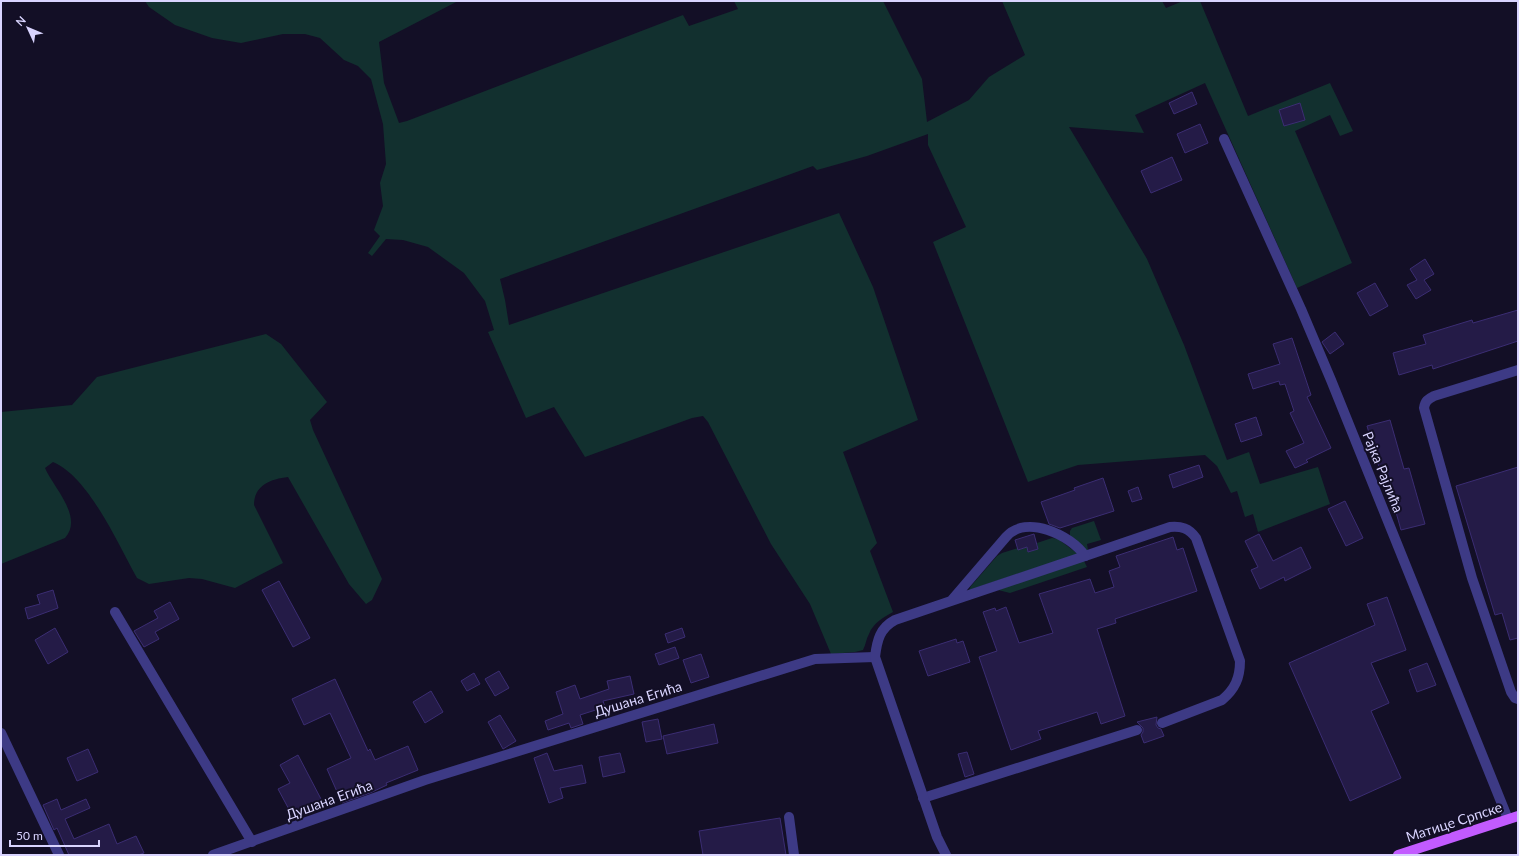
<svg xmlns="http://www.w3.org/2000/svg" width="1519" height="856" font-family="Lato,sans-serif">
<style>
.green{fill:#12302f}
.building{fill:#241b47;stroke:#3b2d73}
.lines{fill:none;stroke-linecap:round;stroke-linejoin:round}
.minor{stroke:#3d3a85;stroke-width:10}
.major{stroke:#c25bff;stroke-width:10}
.labels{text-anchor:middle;stroke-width:4;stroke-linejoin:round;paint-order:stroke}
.street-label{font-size:14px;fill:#d9d4ff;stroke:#130f26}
</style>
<rect width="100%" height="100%" fill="#130f26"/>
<g class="green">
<path d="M145 1H458L379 42 384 83 399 123 407 121 683 15 689 26 738 9 734 1H883L922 79 927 122 969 100 989 77 1025 55 1002 1H1162L1166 8 1183 1H1200L1248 116 1330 83 1353 131 1340 136 1330 115 1295 131 1352 263 1297 288 1205 83 1135 115 1144 133 1069 127 1087 157 1147 259 1184 345 1227 460 1249 452 1260 484 1318 467 1330 504 1258 532 1253 514 1245 517 1237 491 1231 493 1217 466 1205 455 1078 465 1028 482 933 242 966 227 928 145V134L867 156 817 170 813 166 500 279 505 300 509 325 839 213 873 287 918 420 843 452 877 543 870 551 893 612C884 617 873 623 869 634 866 639 866 644 863 650L855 652 831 654 810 604 771 544 708 422 703 416 692 418 585 457 554 407 526 418 488 332 494 330 485 301 464 273 428 247 403 240 386 239 372 256 368 253 380 236 374 230 383 206 380 183 386 164 383 124 371 79 358 66 344 60 320 38 305 34H283L241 43 212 38 175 25 149 7Z"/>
<path d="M266 334 281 344 327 402 310 420 313 430 382 579 372 600 366 604 349 584 288 477C271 479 254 485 254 505L283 563 235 588 202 579 189 578 149 584 137 578C118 544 89 477 53 462L45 468C53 487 84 517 65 538L1 564V412L72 405 97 377Z"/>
<polygon points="1094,521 1101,540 1087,544 1088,550 1086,551 1070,536 1070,531 1072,528"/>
<polygon points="1052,538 1058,539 1078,554 969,590 971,586 997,556 1002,553 1018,548 1019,550 1027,547 1028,552 1038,549 1037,543"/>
<polygon points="1083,559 1087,567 1010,593 998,590"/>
</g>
<g class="building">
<polygon points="1192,92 1197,104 1174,114 1169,103"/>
<polygon points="1300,103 1305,120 1284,126 1279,110"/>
<polygon points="1200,124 1208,143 1185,153 1177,134"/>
<polygon points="1172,157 1182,180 1151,193 1141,171"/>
<polygon points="1425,259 1434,274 1424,280 1431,290 1416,299 1407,285 1417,280 1410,269"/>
<polygon points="1375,283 1388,306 1370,316 1357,293"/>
<polygon points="1518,310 1518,341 1433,369 1432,365 1399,375 1393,353 1426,344 1423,335 1472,320 1473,323"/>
<polygon points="1335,332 1344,344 1330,354 1322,342"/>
<polygon points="1292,338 1311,395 1307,397 1331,448 1306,460 1308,462 1295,468 1286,451 1304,443 1290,413 1294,411 1285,384 1280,385 1279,381 1253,389 1248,374 1280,364 1273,344"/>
<polygon points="1256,417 1262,435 1241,442 1235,424"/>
<polygon points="1390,420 1404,469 1409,468 1425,524 1401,530 1383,466 1379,467 1367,426"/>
<polygon points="1199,465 1203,477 1173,488 1169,475"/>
<polygon points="1518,467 1518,638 1510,640 1502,613 1495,615 1456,486"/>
<polygon points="1103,478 1114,511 1060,528 1049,524 1041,502 1075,490 1074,488"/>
<polygon points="1138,487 1142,499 1132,502 1128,491"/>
<polygon points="1345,501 1363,538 1346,546 1328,509"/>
<polygon points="1034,534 1038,549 1028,552 1027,547 1018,550 1015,540"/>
<polygon points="1259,534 1273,561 1301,547 1311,568 1285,581 1284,577 1260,589 1251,570 1258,567 1245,541"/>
<polygon points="1173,537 1177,550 1183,548 1197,591 1115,619 1116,623 1097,629 1125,716 1101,724 1097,712 1038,731 1041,739 1011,750 979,657 997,651 983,612 995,608 996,611 1006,607 1019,643 1053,633 1039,594 1090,579 1095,593 1114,587 1109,571 1120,567 1116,556"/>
<polygon points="279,581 310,638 293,647 262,590"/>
<polygon points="53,590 58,608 28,619 25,608 40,604 37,595"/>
<polygon points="1387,597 1406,650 1371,663 1389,703 1371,711 1401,778 1350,801 1289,663 1375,625 1367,604"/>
<polygon points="170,602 179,619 155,632 159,639 144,647 134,631 158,618 154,611"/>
<polygon points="55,628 68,652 48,664 35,640"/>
<polygon points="682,628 685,637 668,643 665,634"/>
<polygon points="956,639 957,643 963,641 970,662 928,676 919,651"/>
<polygon points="675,647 679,658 659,665 655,654"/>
<polygon points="701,654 709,677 691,683 683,660"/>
<polygon points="1427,663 1436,685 1417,692 1409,670"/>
<polygon points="499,671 509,688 495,696 485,679"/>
<polygon points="474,673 480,684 467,691 461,681"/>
<polygon points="630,676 634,694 603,701 605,707 580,715 583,724 571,728 569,723 548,730 545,721 563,714 556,692 575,685 580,699 609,689 607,681"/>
<polygon points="335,679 368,751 370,749 375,760 408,746 418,770 386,783 387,785 370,793 342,803 327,769 351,758 330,713 304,725 292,699"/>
<polygon points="431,691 443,712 425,723 413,702"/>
<polygon points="500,715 516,741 503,749 488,722"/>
<polygon points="1157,717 1156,725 1158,728 1161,729 1164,736 1144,743 1141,735 1143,732 1143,728 1137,722"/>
<polygon points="658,719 662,739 646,742 642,722"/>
<polygon points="714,724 718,743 667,754 663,736"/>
<polygon points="88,749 98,772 77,781 67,758"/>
<polygon points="967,752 974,774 965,777 958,754"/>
<polygon points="547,753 554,771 582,765 586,783 560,788 563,798 549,803 534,758"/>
<polygon points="620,753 625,772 603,777 599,757"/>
<polygon points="298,755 321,799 292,815 278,789 290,783 280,765"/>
<polygon points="57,799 61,810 86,799 90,808 65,819 74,839 109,824 117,844 136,836 144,853 138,855 69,855 57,828 54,830 43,805"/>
<polygon points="780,818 786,855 703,855 699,831"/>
</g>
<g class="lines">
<g class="minor">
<polyline points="1224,139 1301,309 1331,380 1508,819"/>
<path d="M1518 370 1434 396C1428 399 1425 401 1424 408L1472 578 1511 692 1515 698 1518 699"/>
<path d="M1085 556 1170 527C1181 526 1189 528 1196 538L1240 661C1240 678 1235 689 1222 700L1162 723"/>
<polyline points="115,612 252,842"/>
<polyline points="1,733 59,855"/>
<polyline points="923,798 1137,730"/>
<polyline points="789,817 794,855"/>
<polyline points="213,855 425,780 815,659 875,657"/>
<path d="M946 855 937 837 875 657C877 640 880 628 895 620L951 601 1006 537C1026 514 1071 535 1085 556L951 601"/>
</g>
<polyline class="major" points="1398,855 1518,816"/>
</g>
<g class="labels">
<g class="street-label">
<text transform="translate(1383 472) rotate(68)" y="5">Рајка Рајлића</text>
<text transform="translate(638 699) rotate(-17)" y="5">Душана Егића</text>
<text transform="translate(329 800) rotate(-20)" y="5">Душана Егића</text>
<text transform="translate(1454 822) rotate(-18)" y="5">Матице Српске</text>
</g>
</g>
<rect width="1519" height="856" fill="none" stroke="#d9d4ff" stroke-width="4"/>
<g transform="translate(28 28) rotate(314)" stroke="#130f26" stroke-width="3" paint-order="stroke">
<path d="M0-3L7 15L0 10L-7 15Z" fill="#d9d4ff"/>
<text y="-6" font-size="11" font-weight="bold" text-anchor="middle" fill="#d9d4ff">N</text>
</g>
<path d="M10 840v6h89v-6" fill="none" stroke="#d9d4ff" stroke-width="2"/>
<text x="16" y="840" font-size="12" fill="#d9d4ff" stroke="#130f26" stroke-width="3" paint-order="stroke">50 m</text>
</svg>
